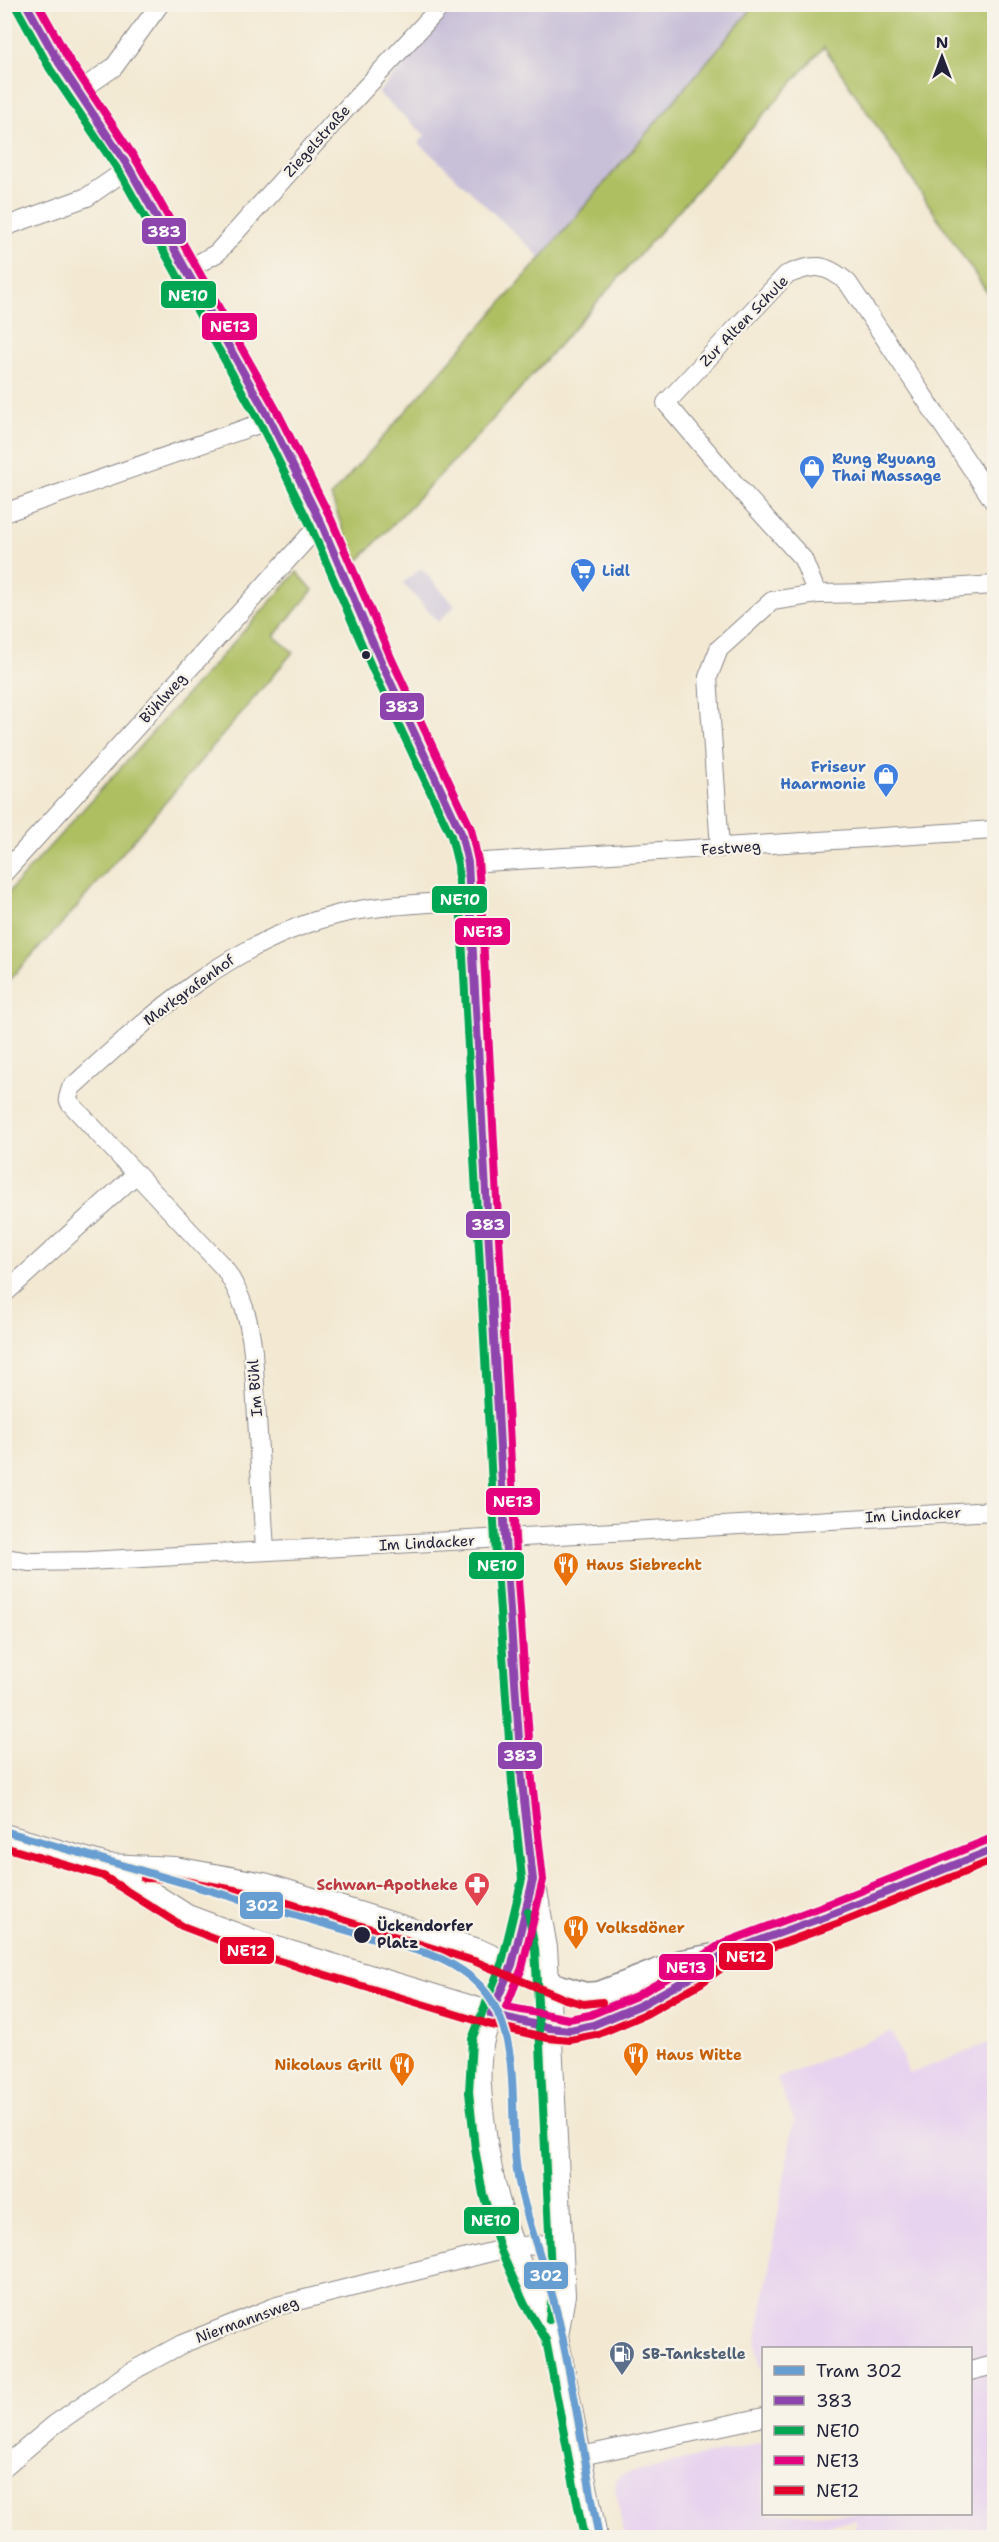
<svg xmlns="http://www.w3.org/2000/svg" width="999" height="2542" font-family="'Shantell Sans',sans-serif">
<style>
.built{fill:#e7d2ef}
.industrial{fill:#c8bfd8}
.green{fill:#aebf62;stroke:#68704e;stroke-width:1.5}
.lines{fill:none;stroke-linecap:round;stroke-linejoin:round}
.minor-casing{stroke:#8a8687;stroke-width:20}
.tertiary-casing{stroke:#8a8687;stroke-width:25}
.secondary-casing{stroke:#8a8687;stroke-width:26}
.minor{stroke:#fff;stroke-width:18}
.tertiary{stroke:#fff;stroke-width:22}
.secondary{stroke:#fff;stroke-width:24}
.bus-1-casing{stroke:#f7f3e8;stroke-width:12}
.bus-2-casing{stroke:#f7f3e8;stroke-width:12}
.bus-3-casing{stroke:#f7f3e8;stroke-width:12}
.bus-4-casing{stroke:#f7f3e8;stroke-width:12}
.bus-1{stroke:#8e44ad;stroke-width:8}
.bus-2{stroke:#00a651;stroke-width:8}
.bus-3{stroke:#e5007d;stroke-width:8}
.bus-4{stroke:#e4002b;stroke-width:8}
.tram-1-casing{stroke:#f7f3e8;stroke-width:12}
.tram-1{stroke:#679ed1;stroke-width:8}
.bus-dot{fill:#22223b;stroke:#f7f3e8;stroke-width:2}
.labels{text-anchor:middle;stroke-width:5;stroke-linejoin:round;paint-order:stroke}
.street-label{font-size:15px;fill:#22223b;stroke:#f7f3e8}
.shop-label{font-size:15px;font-weight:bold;fill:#366cbe;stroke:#f7f3e8;text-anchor:start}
.food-label{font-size:15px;font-weight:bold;fill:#c56008;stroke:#f7f3e8;text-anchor:start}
.health-label{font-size:15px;font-weight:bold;fill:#be3a42;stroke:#f7f3e8;text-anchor:end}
.stop-label{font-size:15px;font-weight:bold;fill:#22223b;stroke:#f7f3e8;text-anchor:start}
.service-label{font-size:15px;font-weight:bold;fill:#4e5e75;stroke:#f7f3e8;text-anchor:start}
.line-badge{stroke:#f7f3e8;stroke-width:2}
.badge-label{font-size:16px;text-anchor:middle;font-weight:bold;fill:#fff}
</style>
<rect width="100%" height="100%" fill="#f7f3e8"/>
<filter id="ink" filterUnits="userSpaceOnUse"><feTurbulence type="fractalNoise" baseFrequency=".0167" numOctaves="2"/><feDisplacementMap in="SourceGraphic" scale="12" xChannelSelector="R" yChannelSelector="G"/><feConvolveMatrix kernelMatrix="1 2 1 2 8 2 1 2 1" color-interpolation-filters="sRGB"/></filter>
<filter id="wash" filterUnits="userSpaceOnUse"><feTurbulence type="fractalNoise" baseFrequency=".008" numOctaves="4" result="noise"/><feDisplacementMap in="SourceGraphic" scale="24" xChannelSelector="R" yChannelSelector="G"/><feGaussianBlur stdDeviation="1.35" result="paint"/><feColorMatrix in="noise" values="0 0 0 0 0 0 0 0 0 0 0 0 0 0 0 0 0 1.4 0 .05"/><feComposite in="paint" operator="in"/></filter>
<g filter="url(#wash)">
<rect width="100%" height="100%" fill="#f3e9d3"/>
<polygon class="built" points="892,2031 909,2074 994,2041 994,2537 853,2537 857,2520 760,2537 624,2537 615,2487 617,2479 623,2474 763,2442 764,2514 970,2514 970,2348 764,2348 763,2377 756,2346 794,2120 777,2079"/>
<g class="industrial">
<polygon points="454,5 755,5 541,258 419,143 425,135 378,93"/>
<polygon points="421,568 455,606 438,622 403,583"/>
</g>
<g class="green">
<polygon points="755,5 994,5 994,303 824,47 487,426 355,564 331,496 541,258"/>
<polygon points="297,572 313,590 274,636 293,652 69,916 5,984 5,896"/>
</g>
</g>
<g filter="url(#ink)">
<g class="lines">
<defs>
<g id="minor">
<polyline points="78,92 114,67 160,4"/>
<polyline points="4,227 87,197 129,168"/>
<polyline points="187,270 217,253 344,111 443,4"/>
<polyline points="4,513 270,420"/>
<path d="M817 594 803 559 734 483 666 403 786 275C814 264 824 262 848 283L994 502"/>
<polyline points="720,848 708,677 719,649 772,601 817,594 874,593 994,585"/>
<polyline points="468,863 994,830"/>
<polyline points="4,873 321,523"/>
<polyline points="4,1294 136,1174"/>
<path d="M265 1550 253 1352C249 1317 243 1298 225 1269L70 1103 68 1098 71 1088C151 1015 232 940 340 914 382 904 428 904 471 900"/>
<polyline points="4,1558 30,1562 88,1561 994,1511"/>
<polyline points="970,2371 994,2365"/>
<polyline points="581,2456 764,2417"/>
<polyline points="4,2467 54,2425 127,2374 182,2344 277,2306 511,2247 559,2243"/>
</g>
<g id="tertiary">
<polyline points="547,1982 585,1994 599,1993 682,1961 725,1953 788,1930 994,1849"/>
<path d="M550 2028C607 2032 673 1989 719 1957"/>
</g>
<g id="secondary">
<polyline points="26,4 59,63 129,168 270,420 321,523 382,664 461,833 468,863 471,900 505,1539 522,1782 533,1880 545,1948 547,1982 563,2295 556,2336 595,2538"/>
<polyline points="4,1836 107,1866 175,1869 264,1885 478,1951 547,1982"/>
<polyline points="109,1867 187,1917 257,1943 491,2014 550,2028"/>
<path d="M531 1888C524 1913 520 1939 512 1964 504 1990 488 2013 482 2040 476 2065 479 2093 482 2118 490 2196 515 2269 556 2336"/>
</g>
</defs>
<use href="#minor" class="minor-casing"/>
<use href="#tertiary" class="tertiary-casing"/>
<use href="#secondary" class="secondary-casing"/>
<use href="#minor" class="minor"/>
<use href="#tertiary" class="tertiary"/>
<use href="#secondary" class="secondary"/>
<defs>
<g id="bus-1">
<polyline points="26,4 59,63 129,168 270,420 321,523 382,664 461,833 468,863 505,1539 522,1782 533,1880 512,1965 491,2014"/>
<polyline points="491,2014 550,2028 570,2030 593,2025 641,2005 696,1974 725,1953 835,1913 994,1849"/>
</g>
<g id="bus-2">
<polyline points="17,9 50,69 120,173 261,425 311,527 372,668 451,836 458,865 495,1540 512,1783 522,1879 502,1962 472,2039 469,2092 475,2149 483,2194 501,2251 525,2305 546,2340 584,2538"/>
<polyline points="528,1912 535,1949 537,1983 552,2294 549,2320"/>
</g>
<polyline id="bus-3" points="38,4 68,58 138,163 279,415 331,519 392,660 471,829 478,861 481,899 515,1538 532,1781 543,1880 522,1968 506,2007 569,2019 590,2015 636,1996 690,1965 721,1944 831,1903 990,1839"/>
<g id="bus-4">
<polyline points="4,1847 103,1876 182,1926 253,1953 488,2024 548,2038 570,2040 596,2035 646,2014 701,1983 730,1962 839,1923 994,1860"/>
<polyline points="144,1878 174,1879 262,1895 474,1961 565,1999 584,2004 602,2002"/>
</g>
</defs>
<use href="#bus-1" class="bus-1-casing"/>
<use href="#bus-2" class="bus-2-casing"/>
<use href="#bus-3" class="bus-3-casing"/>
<use href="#bus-4" class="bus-4-casing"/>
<use href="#bus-1" class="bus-1"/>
<use href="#bus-2" class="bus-2"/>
<use href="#bus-3" class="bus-3"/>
<use href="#bus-4" class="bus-4"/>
<defs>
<path id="tram-1" d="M4 1831 429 1954C458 1965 484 1982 497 2011 521 2061 508 2124 518 2177 527 2225 547 2270 558 2318 575 2390 585 2465 599 2538"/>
</defs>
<use href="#tram-1" class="tram-1-casing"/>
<use href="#tram-1" class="tram-1"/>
</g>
</g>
<defs>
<symbol id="shop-pin" viewBox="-11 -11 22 30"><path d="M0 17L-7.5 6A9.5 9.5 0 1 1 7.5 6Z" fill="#3f7fe0" stroke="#f7f3e8"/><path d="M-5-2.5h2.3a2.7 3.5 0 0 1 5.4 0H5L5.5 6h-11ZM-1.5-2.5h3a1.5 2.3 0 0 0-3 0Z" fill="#fff"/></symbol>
<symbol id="supermarket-pin" viewBox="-11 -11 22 30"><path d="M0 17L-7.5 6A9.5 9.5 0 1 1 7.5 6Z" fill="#3f7fe0" stroke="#f7f3e8"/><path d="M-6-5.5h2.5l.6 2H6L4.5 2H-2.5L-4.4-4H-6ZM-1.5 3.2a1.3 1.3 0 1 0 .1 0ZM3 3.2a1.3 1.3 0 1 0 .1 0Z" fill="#fff"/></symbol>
<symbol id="restaurant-pin" viewBox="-11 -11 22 30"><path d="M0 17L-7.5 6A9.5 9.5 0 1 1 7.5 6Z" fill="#e8710a" stroke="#f7f3e8"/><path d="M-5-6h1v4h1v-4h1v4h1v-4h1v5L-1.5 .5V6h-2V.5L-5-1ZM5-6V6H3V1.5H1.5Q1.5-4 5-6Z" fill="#fff"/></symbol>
<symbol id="pharmacy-pin" viewBox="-11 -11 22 30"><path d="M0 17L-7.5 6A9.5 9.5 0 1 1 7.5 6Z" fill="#e0444e" stroke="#f7f3e8"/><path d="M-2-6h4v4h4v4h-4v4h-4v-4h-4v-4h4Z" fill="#fff"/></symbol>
<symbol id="fuel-pin" viewBox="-11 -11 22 30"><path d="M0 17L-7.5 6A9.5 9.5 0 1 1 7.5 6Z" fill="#5c6f8a" stroke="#f7f3e8"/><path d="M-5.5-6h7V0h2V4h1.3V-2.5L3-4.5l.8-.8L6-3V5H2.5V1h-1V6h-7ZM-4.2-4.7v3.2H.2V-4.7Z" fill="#fff"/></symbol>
</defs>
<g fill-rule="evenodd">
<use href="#shop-pin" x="797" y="453" width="30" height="40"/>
<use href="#supermarket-pin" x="568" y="556" width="30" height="40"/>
<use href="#shop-pin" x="871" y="761" width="30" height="40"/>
<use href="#restaurant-pin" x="551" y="1550" width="30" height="40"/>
<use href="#pharmacy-pin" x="462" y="1870" width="30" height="40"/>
<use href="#restaurant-pin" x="561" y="1913" width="30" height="40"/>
<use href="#restaurant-pin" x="621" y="2040" width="30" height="40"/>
<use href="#restaurant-pin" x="387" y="2050" width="30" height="40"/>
<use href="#fuel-pin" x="607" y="2339" width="30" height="40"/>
</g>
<g class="bus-dot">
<circle cx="366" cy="655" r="5"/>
<circle cx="362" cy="1935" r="9"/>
</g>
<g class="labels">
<g class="street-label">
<text transform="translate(317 141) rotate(-48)" y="5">Ziegelstraße</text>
<text transform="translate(744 321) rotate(-46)" y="5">Zur Alten Schule</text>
<text transform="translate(163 698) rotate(-48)" y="5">Bühlweg</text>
<text transform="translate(731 848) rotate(-4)" y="5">Festweg</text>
<text transform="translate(189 990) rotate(-36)" y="5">Markgrafenhof</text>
<text transform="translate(255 1388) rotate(-94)" y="5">Im Bühl</text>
<text transform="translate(913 1515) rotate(-3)" y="5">Im Lindacker</text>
<text transform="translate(427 1543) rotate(-3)" y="5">Im Lindacker</text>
<text transform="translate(247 2320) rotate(-20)" y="5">Niermannsweg</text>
</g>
<g class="shop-label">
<text x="832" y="464">Rung Ryuang<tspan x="832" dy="17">Thai Massage</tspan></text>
<text x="602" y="576">Lidl</text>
<text x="866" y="772" text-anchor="end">Friseur<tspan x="866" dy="17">Haarmonie</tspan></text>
</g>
<g class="food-label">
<text x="586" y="1570">Haus Siebrecht</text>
<text x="596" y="1933">Volksdöner</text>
<text x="656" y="2060">Haus Witte</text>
<text x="382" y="2070" text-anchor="end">Nikolaus Grill</text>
</g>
<g class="health-label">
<text x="458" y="1890">Schwan-Apotheke</text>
</g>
<g class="stop-label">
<text x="377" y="1931">Ückendorfer<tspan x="377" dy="17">Platz</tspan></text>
</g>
<g class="service-label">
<text x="642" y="2359">SB-Tankstelle</text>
</g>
</g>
<g class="line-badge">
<rect x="141" y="217" width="46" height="28" rx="6" fill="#8e44ad"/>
<rect x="160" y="280" width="57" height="29" rx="6" fill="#00a651"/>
<rect x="201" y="312" width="57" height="29" rx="6" fill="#e5007d"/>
<rect x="379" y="692" width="46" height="29" rx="6" fill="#8e44ad"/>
<rect x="431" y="885" width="57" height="29" rx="6" fill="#00a651"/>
<rect x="454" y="917" width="57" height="29" rx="6" fill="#e5007d"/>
<rect x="465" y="1210" width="46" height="29" rx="6" fill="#8e44ad"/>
<rect x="485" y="1487" width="56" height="29" rx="6" fill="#e5007d"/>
<rect x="468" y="1551" width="57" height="29" rx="6" fill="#00a651"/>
<rect x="497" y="1741" width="46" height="29" rx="6" fill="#8e44ad"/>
<rect x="239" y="1891" width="45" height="29" rx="6" fill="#679ed1"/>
<rect x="219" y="1936" width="56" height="29" rx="6" fill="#e4002b"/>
<rect x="718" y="1942" width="56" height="29" rx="6" fill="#e4002b"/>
<rect x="658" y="1953" width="57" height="28" rx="6" fill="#e5007d"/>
<rect x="463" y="2206" width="57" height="29" rx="6" fill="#00a651"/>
<rect x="523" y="2261" width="46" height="29" rx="6" fill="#679ed1"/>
</g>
<g class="badge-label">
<text x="164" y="237">383</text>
<text x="188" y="301">NE10</text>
<text x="230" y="332">NE13</text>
<text x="402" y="712">383</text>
<text x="460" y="905">NE10</text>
<text x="483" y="937">NE13</text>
<text x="488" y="1230">383</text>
<text x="513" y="1507">NE13</text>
<text x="497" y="1571">NE10</text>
<text x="520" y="1761">383</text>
<text x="262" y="1911">302</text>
<text x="247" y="1956">NE12</text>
<text x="746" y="1962">NE12</text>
<text x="686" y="1973">NE13</text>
<text x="491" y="2226">NE10</text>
<text x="546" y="2281">302</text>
</g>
<rect width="999" height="2542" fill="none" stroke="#f7f3e8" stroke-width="24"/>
<rect x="762" y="2347" width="210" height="168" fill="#f7f3e8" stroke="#a29fa3" stroke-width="1.5"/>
<rect x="774" y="2366" width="30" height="9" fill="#679ed1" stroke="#a29fa3" stroke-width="1.5"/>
<text x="816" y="2377" font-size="18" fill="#22223b">Tram 302</text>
<rect x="774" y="2396" width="30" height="9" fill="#8e44ad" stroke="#a29fa3" stroke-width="1.5"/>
<text x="816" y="2407" font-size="18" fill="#22223b">383</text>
<rect x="774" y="2426" width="30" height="9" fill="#00a651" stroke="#a29fa3" stroke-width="1.5"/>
<text x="816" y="2437" font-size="18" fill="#22223b">NE10</text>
<rect x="774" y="2456" width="30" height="9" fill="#e5007d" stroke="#a29fa3" stroke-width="1.5"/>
<text x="816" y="2467" font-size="18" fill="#22223b">NE13</text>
<rect x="774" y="2486" width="30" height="9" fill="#e4002b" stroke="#a29fa3" stroke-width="1.5"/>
<text x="816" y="2497" font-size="18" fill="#22223b">NE12</text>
<g transform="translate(942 57)" stroke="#f7f3e8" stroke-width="4.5" paint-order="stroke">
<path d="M0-4.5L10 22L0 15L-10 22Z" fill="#22223b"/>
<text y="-9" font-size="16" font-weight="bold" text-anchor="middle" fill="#22223b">N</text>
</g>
</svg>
